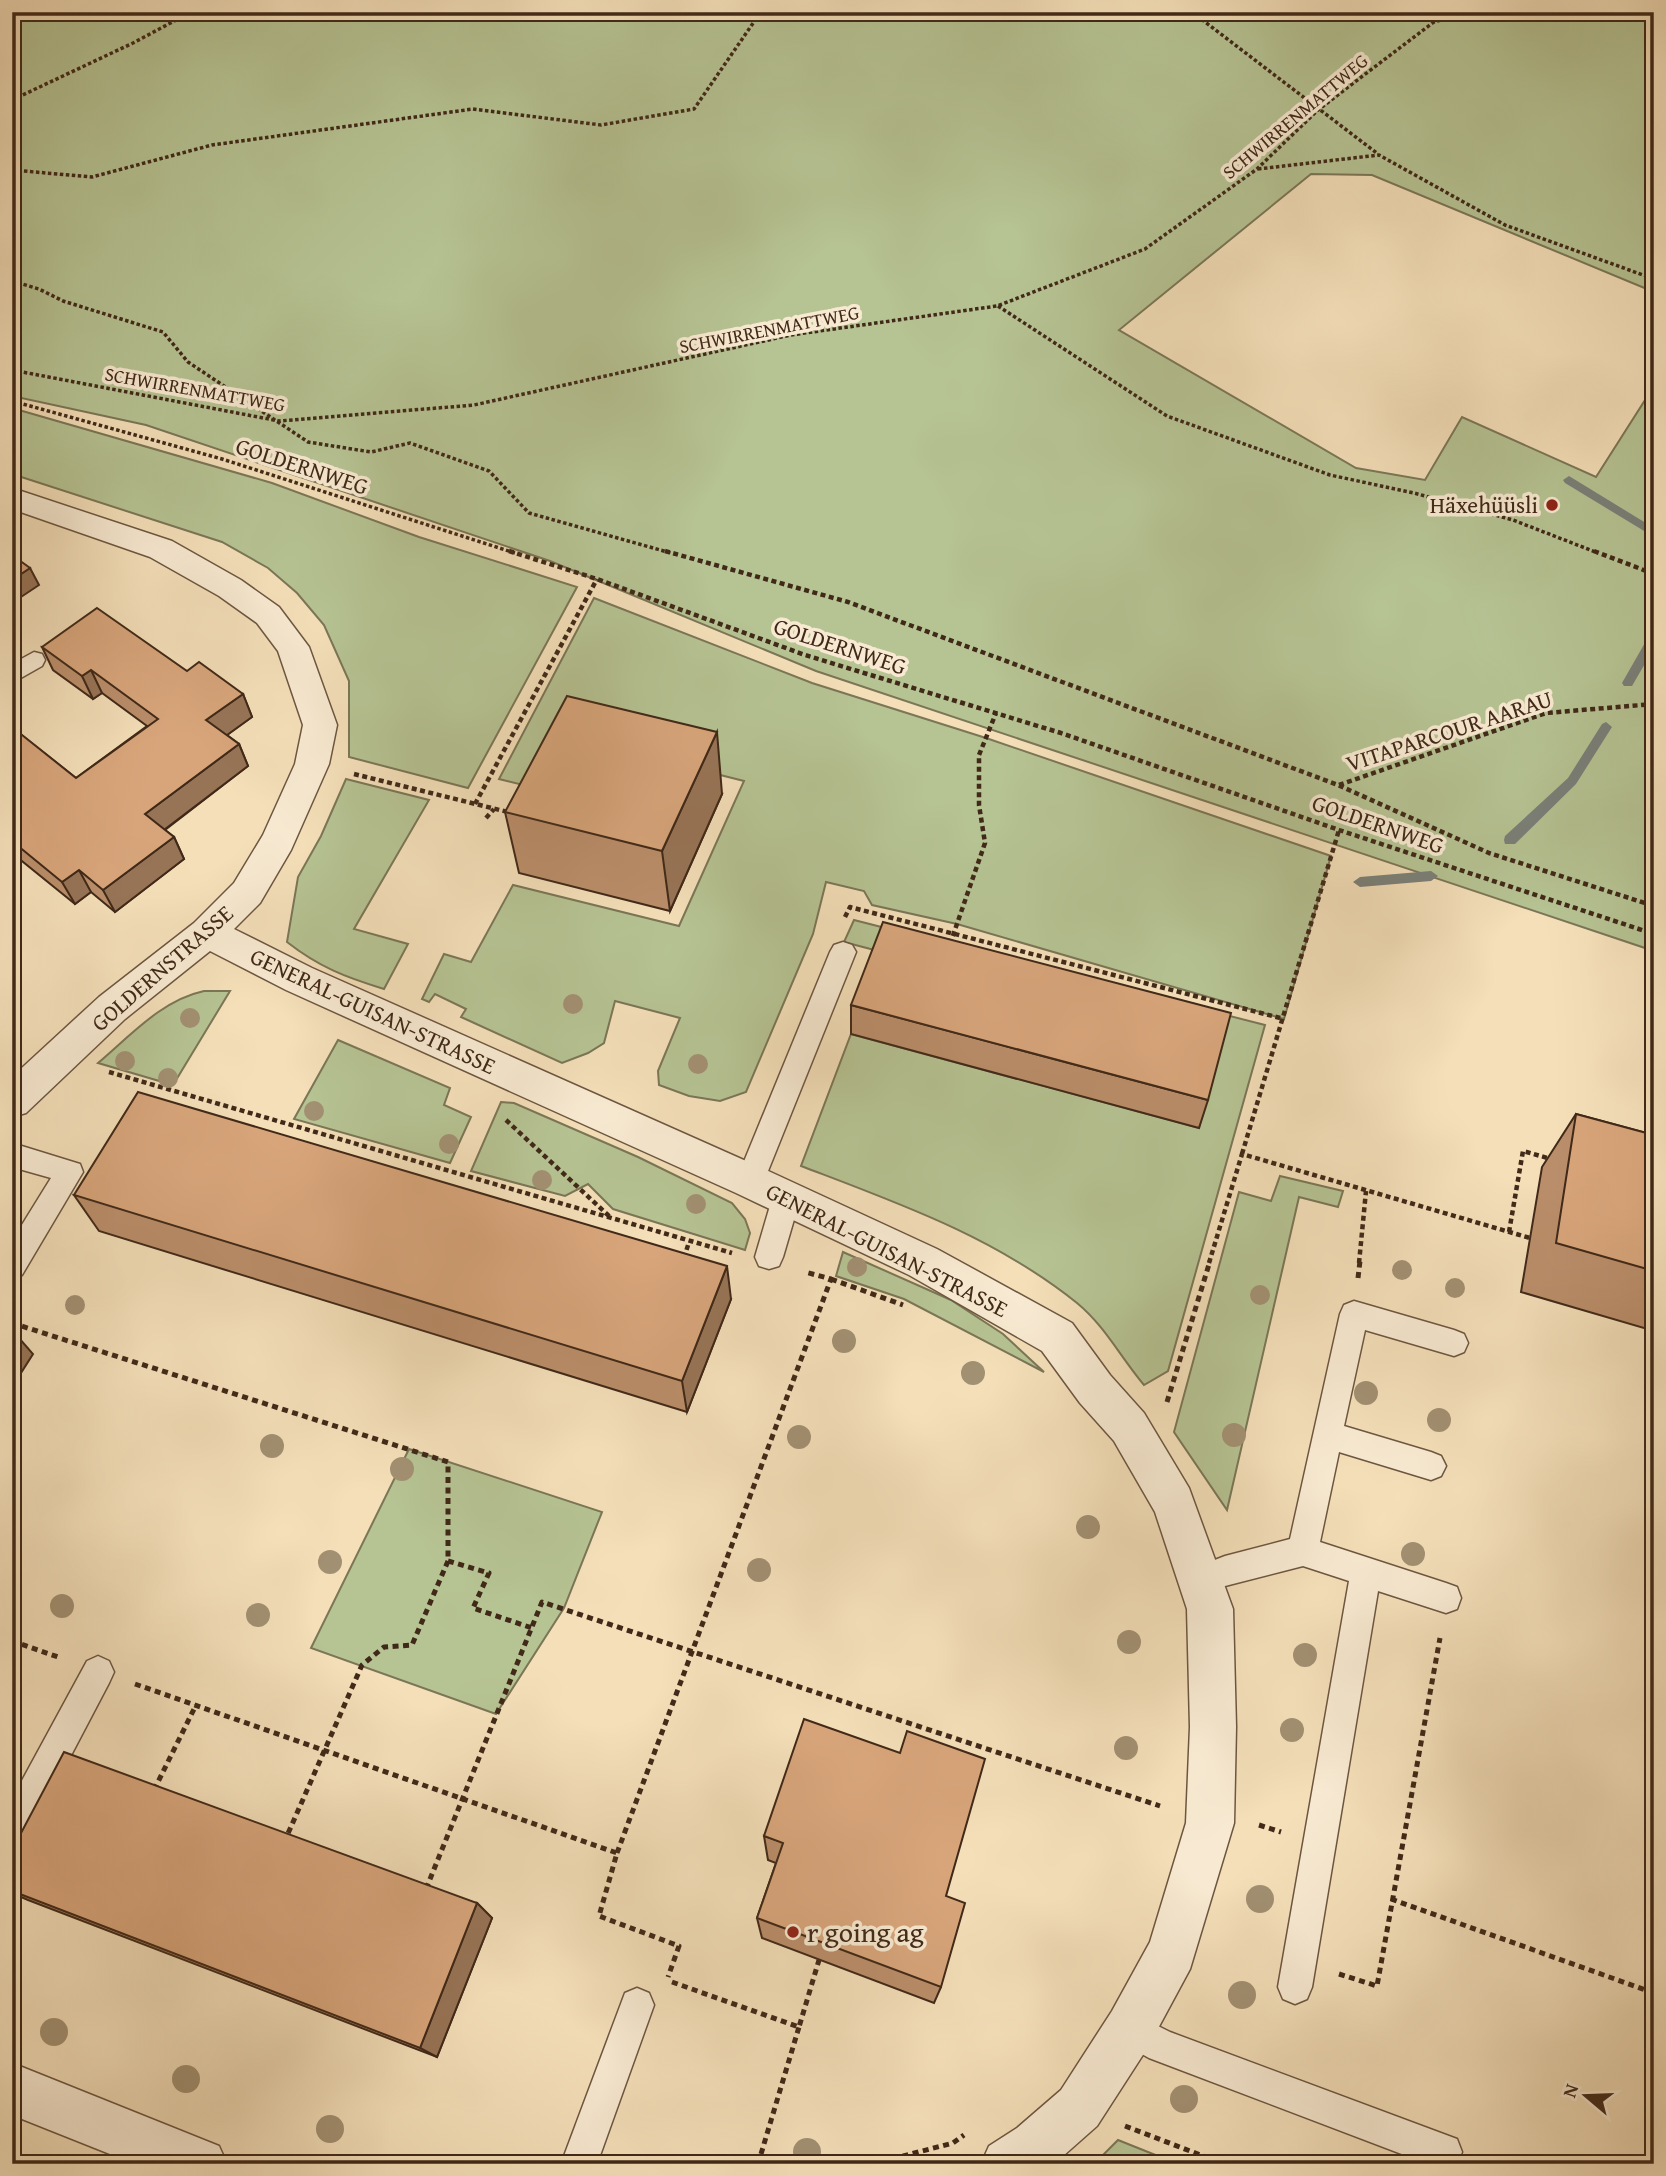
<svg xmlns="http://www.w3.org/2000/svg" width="1666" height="2176" font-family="'Gentium Book Plus',serif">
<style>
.green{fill:#b6c393;stroke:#7b7656;stroke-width:2}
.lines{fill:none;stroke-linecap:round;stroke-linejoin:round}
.stream{fill:#7a8079;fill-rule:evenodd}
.service-casing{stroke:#6d5640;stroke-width:3}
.minor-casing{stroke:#6d5640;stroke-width:3}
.path-far2{stroke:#402918;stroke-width:3.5;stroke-dasharray:3.5 2.5;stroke-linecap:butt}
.path-far1{stroke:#402918;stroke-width:4.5;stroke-dasharray:5 3.5;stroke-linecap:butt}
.path{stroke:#402918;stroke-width:5;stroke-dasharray:6 4.5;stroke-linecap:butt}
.service{fill:#f8ead2;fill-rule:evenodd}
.minor{fill:#f8ead2;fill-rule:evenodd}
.tree{fill:#a29072}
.wall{fill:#ba8e6a;stroke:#402918;stroke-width:2}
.shaded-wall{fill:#977456;stroke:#402918;stroke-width:2}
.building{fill:#d8a57b;stroke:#402918;stroke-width:2}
.poi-dot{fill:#8f2418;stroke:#f8ead2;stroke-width:2.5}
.labels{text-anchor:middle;stroke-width:7;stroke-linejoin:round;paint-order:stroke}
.far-street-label{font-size:19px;fill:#402918;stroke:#f8ead2}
.street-label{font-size:23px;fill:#402918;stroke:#f8ead2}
.poi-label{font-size:23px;fill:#402918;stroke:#f8ead2;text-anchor:end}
.near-poi-label{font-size:28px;fill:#402918;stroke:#f8ead2;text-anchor:start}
</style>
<rect width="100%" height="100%" fill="#f4dfb9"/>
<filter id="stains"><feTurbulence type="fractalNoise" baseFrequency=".00286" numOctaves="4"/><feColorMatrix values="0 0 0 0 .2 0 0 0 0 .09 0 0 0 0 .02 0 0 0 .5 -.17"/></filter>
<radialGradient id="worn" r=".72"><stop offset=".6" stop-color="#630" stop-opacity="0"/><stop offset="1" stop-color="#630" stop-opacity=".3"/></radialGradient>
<g class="green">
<polygon points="12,12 1654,12 1654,292 1372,175 1311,174 1119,330 1356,468 1425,480 1462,417 1596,477 1654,386 1654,951 816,671 550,561 146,425 12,396"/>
<polygon points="12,408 272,483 419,537 577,587 468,788 349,757 349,681 324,625 297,593 268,568 222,542 12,474"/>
<polygon points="594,598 812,683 986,738 1331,856 1284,1019 957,924 872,905 864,891 826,882 813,934 746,1092 720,1101 689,1096 659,1085 658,1071 680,1018 615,1001 604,1043 588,1053 562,1063 461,1017 466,1009 435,994 429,1002 422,999 444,954 471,962 513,885 679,926 744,781 581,740 527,786 499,779"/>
<path d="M346 779 429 800 354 929 408 944 384 989C345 977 319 967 287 942L298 877 321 836Z"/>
<path d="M854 920 1265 1025 1168 1371 1144 1385C1121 1358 1105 1326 1077 1303 995 1237 898 1203 801 1166L851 1034 1199 1128 1221 1041 844 942Z"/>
<path d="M204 991H230L173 1085 98 1063C131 1035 162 1000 204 991Z"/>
<polygon points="338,1040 450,1088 444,1105 471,1117 450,1163 294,1119"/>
<polygon points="501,1102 514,1103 638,1157 732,1203 745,1219 750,1233 745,1250 613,1209 588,1184 565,1196 471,1171"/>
<polygon points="1280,1176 1343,1191 1338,1207 1299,1197 1227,1510 1174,1432 1239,1192 1271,1201"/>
<polygon points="843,1252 951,1300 1003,1334 1044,1372 904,1299 836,1276"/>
<polygon points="409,1449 602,1512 564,1608 496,1714 311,1648"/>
<polygon points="1118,2140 1178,2164 1094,2164"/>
</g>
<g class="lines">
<g class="stream">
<polygon points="1569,476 1654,528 1654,537 1565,483 1563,480"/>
<polygon points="1654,633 1654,648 1632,686 1624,686 1622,683 1650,634"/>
<polygon points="1606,722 1612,727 1576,784 1515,844 1505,844 1504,840 1505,836 1568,778 1602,724"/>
<polygon points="1431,871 1438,876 1431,881 1360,887 1353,882 1360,877"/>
</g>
<defs>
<g id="service">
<polygon points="34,652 42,654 45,660 42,666 12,683 12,664"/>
<polygon points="843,942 852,945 856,952 764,1181 760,1189 750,1193 740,1189 736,1181 830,952 834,945"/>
<polygon points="12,1143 80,1164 83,1172 22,1275 12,1278 12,1241 51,1178 12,1167"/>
<polygon points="786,1187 796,1191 800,1199 783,1257 779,1266 769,1269 759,1266 755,1257 772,1199 776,1191"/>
<polygon points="1354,1301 1454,1330 1464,1334 1468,1343 1464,1352 1454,1356 1365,1330 1344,1426 1431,1452 1441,1456 1446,1466 1441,1476 1431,1480 1339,1452 1320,1542 1446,1583 1457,1587 1461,1598 1457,1609 1446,1613 1378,1591 1312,1987 1307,1999 1295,2004 1283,1999 1278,1987 1349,1581 1303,1566 1225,1586 1200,1596 1189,1592 1185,1581 1189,1570 1225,1556 1290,1539 1340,1314 1344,1305"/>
<polygon points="98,1656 109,1661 114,1672 109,1683 24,1845 12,1849 12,1799 87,1661"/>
<polygon points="637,1988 649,1993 654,2005 597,2164 561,2164 625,1993"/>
<polygon points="1130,2012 1170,2032 1457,2139 1462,2152 1457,2164 1428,2164 1149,2058 1118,2041 1113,2029 1118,2017"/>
</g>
<g id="minor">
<polygon points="12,488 172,541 241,580 279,607 309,647 337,725 329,764 291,850 260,903 234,929 312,968 764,1169 937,1249 1072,1323 1110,1375 1144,1413 1189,1488 1233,1609 1236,1727 1234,1823 1190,1969 1148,2047 1097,2126 1054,2164 981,2164 989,2146 1017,2128 1061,2090 1112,2011 1150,1942 1186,1823 1190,1727 1187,1609 1155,1512 1114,1441 1080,1403 1042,1351 909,1275 736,1193 286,990 210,951 125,1019 26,1113 12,1117 12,1077 99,997 194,923 234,883 263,835 295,764 303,725 278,651 257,623 219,596 150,557 12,509"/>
<polygon points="12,2063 219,2146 227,2164 135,2164 12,2115"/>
</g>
</defs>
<use href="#service" class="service-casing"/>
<use href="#minor" class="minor-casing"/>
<g class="path-far2">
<polyline points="1192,12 1378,154"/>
<polyline points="1437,21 1484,12"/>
<polyline points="12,100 133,43 191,12"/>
<polyline points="1258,169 1379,155 1505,225 1654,279"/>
<polyline points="12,170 92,177 212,145 473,109 601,125 694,109 758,16 753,12"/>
<polyline points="12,281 39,289 63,301 163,332 188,362 308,442 371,452 410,443 489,471 529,513 671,553"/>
<polyline points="998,306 1167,416 1330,475 1414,493 1513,520 1598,553"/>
<polyline points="12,370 279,421 474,405 791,335 997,306 1145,249 1257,169 1318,110 1447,12"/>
<polyline points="12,401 222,459 515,553"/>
</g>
<g class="path-far1">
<polyline points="509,551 597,579 805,655 1061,733 1339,830 1654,934"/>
<polyline points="665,551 848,602 1338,785 1489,853 1654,906"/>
<polyline points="1594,551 1654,574"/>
<polyline points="354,774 508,812"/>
<polyline points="1339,785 1546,713 1654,704"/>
<polyline points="475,804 597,579"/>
<polyline points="486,818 494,809"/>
<polyline points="845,917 850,907 1284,1019"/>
<polyline points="950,944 985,843 979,805 979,755 996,713"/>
<polyline points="109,1072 732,1253"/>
<polyline points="506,1120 610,1217"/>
<polyline points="1242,1154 1339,830"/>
<polyline points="1509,1232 1523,1151 1551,1159"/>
<polyline points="684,1258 689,1242"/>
<polyline points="1209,1263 1242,1154 1530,1238"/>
<polyline points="1359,1263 1366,1191"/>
</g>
<g class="path">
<polyline points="1358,1278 1360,1261"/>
<polyline points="831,1279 903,1305"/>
<polyline points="12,1323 448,1462 448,1561 412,1645 384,1647 362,1665 286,1838"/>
<polyline points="1167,1402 1210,1261"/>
<polyline points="448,1561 489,1573 473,1608 532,1628"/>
<polyline points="12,1641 61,1658"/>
<polyline points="135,1684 617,1853 599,1916 679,1946 668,1977"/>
<polyline points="154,1790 196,1705"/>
<polyline points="1259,1825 1281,1832"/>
<polyline points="617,1853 831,1279 805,1272"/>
<polyline points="426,1889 542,1602 1160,1806"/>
<polyline points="1391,1899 1654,1993"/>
<polyline points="1339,1974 1377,1986 1440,1638"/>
<polyline points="672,1982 799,2027 819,1960"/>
<polyline points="1125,2126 1224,2164"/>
<polyline points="758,2164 799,2027"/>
<polyline points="872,2164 953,2143 964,2135"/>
</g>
<use href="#service" class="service"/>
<use href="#minor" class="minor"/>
</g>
<g class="tree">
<circle cx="573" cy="1004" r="10"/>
<circle cx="190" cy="1018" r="10"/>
<circle cx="125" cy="1061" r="10"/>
<circle cx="698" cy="1064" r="10"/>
<circle cx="168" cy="1078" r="10"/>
<circle cx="314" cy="1111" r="10"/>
<circle cx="449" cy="1144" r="10"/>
<circle cx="542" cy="1180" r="10"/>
<circle cx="696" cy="1204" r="10"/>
<circle cx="857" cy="1267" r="10"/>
<circle cx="1402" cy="1270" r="10"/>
<circle cx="1455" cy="1288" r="10"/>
<circle cx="1260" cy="1295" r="10"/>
<circle cx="75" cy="1305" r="10"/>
<circle cx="844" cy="1341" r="12"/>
<circle cx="973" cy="1373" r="12"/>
<circle cx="1366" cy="1393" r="12"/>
<circle cx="1439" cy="1420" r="12"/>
<circle cx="1234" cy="1435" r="12"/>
<circle cx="799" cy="1437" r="12"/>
<circle cx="272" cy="1446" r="12"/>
<circle cx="402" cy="1469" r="12"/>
<circle cx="1088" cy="1527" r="12"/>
<circle cx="1413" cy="1554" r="12"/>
<circle cx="330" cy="1562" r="12"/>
<circle cx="759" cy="1570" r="12"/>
<circle cx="62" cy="1606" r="12"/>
<circle cx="258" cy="1615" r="12"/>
<circle cx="1129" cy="1642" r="12"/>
<circle cx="1305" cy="1655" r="12"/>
<circle cx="1292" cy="1730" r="12"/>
<circle cx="1126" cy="1748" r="12"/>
<circle cx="1260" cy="1899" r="14"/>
<circle cx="1242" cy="1995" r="14"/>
<circle cx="54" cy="2032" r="14"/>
<circle cx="186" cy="2079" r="14"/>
<circle cx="1184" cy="2099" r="14"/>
<circle cx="330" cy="2129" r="14"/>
<circle cx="807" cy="2152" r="14"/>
</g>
<g class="wall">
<polygon points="42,647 187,671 243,694 252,717 227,735 239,744 248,766 165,830 174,837 184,859 115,912 91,892 75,904 12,853 12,721 19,733 76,778 147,726 102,693 93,699 53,670"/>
<polygon points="722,794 670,911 519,873 505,812"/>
<polygon points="851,1005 1208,1100 1199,1128 851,1034"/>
<polygon points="1576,1114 1654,1135 1654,1331 1521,1292 1542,1167"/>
<polygon points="74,1195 731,1299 687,1412 99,1231"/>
<polygon points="764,1836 946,1896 941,1987 934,2003 762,1938 757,1918 776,1863 768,1860"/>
<polygon points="12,1850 477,1903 492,1918 437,2057 28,1900 12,1893"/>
</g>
<g class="shaded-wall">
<polygon points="12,12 32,12 12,21"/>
<polygon points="30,568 39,585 12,603 12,580"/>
<polygon points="91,670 102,693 93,699 82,676"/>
<polygon points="243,694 252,717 216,743 206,720"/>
<polygon points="13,722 25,745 12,731 12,723"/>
<polygon points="717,732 722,794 670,911 662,851"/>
<polygon points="239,744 248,766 156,836 145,814"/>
<polygon points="174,837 184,859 115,912 103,890"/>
<polygon points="79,870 91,892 75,904 62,882"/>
<polygon points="727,1266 731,1299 687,1412 682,1381"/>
<polygon points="12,1330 33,1354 12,1387"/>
<polygon points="477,1903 492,1918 437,2057 420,2048"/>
</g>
<g class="building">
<polygon points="12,555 30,568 12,580"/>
<polygon points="97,608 187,671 199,662 243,694 206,720 239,744 145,814 174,837 103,890 79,870 62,882 12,841 12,811 18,808 12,803 12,727 76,778 158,719 91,670 82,676 42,647"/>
<polygon points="567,696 717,732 662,851 505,812"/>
<polygon points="883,922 1231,1013 1208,1100 851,1005"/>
<polygon points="138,1092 727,1266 682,1381 74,1195"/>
<polygon points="1576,1114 1654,1135 1654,1271 1556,1243"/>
<polygon points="804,1719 900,1753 907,1731 985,1759 946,1896 965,1903 941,1987 757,1918 783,1843 764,1836"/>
<polygon points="64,1752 477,1903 420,2048 12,1891 12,1850"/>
</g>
<g class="poi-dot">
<circle cx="1552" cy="505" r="7"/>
<circle cx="793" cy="1932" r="7"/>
</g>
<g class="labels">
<g class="far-street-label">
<text transform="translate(1295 116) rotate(-40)" y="7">SCHWIRRENMATTWEG</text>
<text transform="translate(769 329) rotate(-11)" y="7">SCHWIRRENMATTWEG</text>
<text transform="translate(195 389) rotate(10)" y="7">SCHWIRRENMATTWEG</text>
</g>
<g class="street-label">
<text transform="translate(302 466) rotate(18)" y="8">GOLDERNWEG</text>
<text transform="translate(840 646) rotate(18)" y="8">GOLDERNWEG</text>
<text transform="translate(1449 731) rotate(-18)" y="8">VITAPARCOUR AARAU</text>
<text transform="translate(1378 824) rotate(19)" y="8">GOLDERNWEG</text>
<text transform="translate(162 968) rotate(-41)" y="8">GOLDERNSTRASSE</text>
<text transform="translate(373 1011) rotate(25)" y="8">GENERAL-GUISAN-STRASSE</text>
<text transform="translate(887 1250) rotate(27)" y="8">GENERAL-GUISAN-STRASSE</text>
</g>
<g class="poi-label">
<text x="1538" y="513">Häxehüüsli</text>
</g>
<g class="near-poi-label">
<text x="807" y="1942">r going ag</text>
</g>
</g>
<rect width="1666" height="2176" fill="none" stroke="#f4dfb9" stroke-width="42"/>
<rect x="14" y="14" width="1638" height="2148" fill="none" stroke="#402918" stroke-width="3.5"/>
<rect x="21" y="21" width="1624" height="2134" fill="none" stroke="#402918" stroke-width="2"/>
<g transform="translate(1586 2096) rotate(289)" stroke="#f8ead2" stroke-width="5" paint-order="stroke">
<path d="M0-5L12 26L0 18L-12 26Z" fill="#402918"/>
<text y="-10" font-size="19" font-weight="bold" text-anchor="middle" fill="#402918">N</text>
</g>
<rect width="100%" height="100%" filter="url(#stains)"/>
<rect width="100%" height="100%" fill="url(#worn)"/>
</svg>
